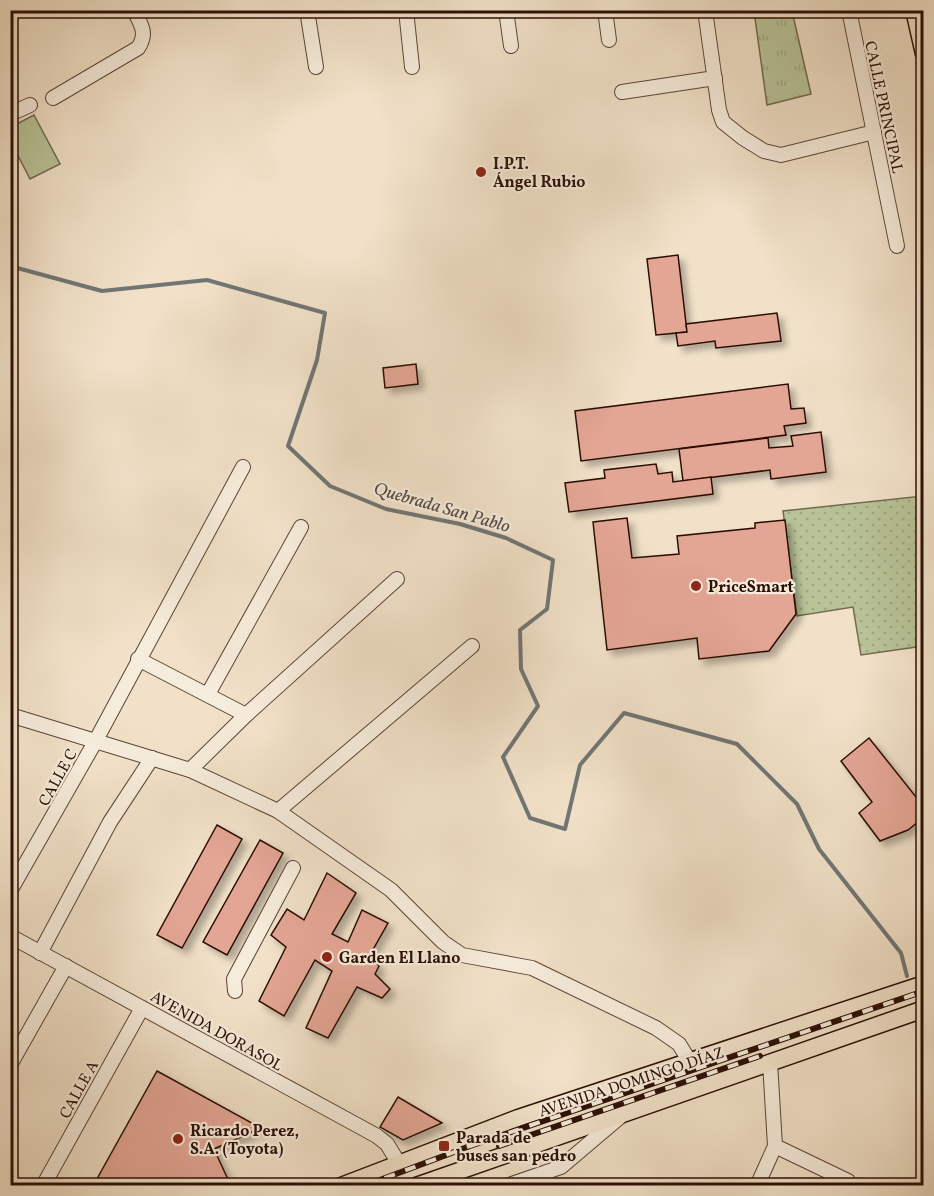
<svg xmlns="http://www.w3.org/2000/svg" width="934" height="1196" font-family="Vollkorn,serif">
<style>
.grass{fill:url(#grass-dots);stroke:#72694e;stroke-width:1.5}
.park{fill:url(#park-tufts);stroke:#72694e;stroke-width:1.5}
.pitch{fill:#b8c398;stroke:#72694e;stroke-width:1.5}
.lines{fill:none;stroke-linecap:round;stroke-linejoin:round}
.stream{stroke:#717675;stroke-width:4}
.building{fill:#e3a594;stroke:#2b0f05;stroke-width:1.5;filter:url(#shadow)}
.minor-casing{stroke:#5c4436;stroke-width:16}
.major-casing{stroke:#2b0f05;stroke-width:19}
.minor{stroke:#f6ecdb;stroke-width:14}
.major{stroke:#f1e1c8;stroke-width:16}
.rail-casing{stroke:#2b0f05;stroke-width:6}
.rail{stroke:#f6ecdb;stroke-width:4;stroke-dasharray:11;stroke-linecap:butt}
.poi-dot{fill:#8f2418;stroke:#f6ecdb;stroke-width:2}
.labels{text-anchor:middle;stroke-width:4.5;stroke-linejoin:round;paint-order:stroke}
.street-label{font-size:16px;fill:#2b0f05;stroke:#f6ecdb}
.poi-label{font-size:16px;font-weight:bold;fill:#2b0f05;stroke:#f6ecdb;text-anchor:start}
.water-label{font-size:18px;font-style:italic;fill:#544b46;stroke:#f6ecdb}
</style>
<defs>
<pattern id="grass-dots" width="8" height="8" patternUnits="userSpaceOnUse" patternTransform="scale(1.5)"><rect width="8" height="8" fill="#b8c398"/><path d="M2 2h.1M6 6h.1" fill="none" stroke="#9ea682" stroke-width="1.8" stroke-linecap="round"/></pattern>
<pattern id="park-tufts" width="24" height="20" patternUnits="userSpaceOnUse" patternTransform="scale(1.5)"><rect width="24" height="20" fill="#b8c398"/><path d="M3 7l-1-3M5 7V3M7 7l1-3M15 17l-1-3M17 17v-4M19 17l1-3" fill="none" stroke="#9ea682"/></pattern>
<filter id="shadow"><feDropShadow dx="5.5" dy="5.5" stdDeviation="3" flood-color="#0004"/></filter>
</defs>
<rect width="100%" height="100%" fill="#f1e1c8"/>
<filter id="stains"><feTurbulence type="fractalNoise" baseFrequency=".00333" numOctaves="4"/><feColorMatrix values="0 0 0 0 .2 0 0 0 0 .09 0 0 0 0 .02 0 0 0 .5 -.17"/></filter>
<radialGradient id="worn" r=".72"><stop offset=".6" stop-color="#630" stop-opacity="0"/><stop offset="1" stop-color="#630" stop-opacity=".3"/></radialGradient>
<polygon class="grass" points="923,496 923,646 861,655 853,607 797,616 783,511"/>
<polygon class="park" points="754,11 792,11 811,94 767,105"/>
<polygon class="pitch" points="34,115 60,164 30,179 11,142 11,127"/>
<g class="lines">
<g class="stream">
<polyline points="10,266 102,291 207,280 325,313 317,360 288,446 330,486 386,509 460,524 506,538 553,560 547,609 520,630 521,669 538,706 503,757 530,818 565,829 580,765 624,713 737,744 797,804 819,849 901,953 907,976"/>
<polyline points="923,1032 924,1032"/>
</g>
</g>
<g class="building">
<polygon points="678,255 687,332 656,335 647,259"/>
<polygon points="777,313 781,341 716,348 715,341 678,346 676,333 687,332 686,324"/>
<polygon points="416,364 418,384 385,388 383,368"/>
<polygon points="788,384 791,409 804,408 806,423 784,426 786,435 581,461 575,411"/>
<polygon points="821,432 826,472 771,479 770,470 683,481 679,449 768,438 769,448 793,446 791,436"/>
<polygon points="656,464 658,474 672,472 673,482 711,477 713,494 569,512 565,483 605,478 604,470"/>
<polygon points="627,518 632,558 679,554 677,536 755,528 755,523 785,520 796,614 769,651 699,659 697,638 607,650 593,522"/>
<polygon points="869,738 924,807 924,817 908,830 880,841 859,813 872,802 841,761"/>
<polygon points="217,825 242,839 182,948 157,935"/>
<polygon points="260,840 283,853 227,955 203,942"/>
<polygon points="327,873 356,893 332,934 348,942 362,910 388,923 370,955 379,966 375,974 390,989 382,998 357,987 328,1038 306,1028 332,971 315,960 284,1016 259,1001 286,947 271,935 287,909 304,920"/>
<polygon points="157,1071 261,1128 214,1149 231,1186 93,1186"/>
<polygon points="398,1097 442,1123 403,1140 380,1127"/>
</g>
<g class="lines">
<defs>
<g id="minor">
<polyline points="307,10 316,67"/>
<polyline points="406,10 412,67"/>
<polyline points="506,10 511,46"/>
<polyline points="605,10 609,40"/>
<polyline points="705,10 719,110 723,122 743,138 764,151 781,155 874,132"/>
<polyline points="849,10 897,246"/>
<polyline points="622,92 715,78"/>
<path d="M53 98 138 48C148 33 141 25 134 10"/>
<polyline points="10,114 30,105"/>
<polyline points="138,659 246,715"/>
<polyline points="208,694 301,527"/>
<polyline points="10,715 190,770 278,811 391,890 443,942 462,955 532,968 656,1028 679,1044 690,1062"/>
<polyline points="190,770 246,715 397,579"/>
<polyline points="278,811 472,646"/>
<polyline points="10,891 95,742 243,467"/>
<polyline points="10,936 377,1136 387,1144 398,1162"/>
<polyline points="40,953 110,822 152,758"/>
<polyline points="235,991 234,979 293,868"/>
<polyline points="10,1065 66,966"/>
<polyline points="775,1146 848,1181 845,1186"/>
<polyline points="43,1186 142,1008"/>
<polyline points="506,1186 561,1167 620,1117"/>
<polyline points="757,1186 775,1146 770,1062"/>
</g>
<g id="major">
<polyline points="914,10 924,54"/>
<polyline points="341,1186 518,1118 924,984"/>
<polyline points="416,1186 924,1009"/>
</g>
</defs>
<use href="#minor" class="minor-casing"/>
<use href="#major" class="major-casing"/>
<use href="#minor" class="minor"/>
<use href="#major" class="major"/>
<defs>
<g id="rail">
<polyline points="499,1146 760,1056"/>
<polyline points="364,1186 470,1146 924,991"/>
</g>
</defs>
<use href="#rail" class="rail-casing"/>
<use href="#rail" class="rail"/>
</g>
<g class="poi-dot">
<circle cx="481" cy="172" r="6"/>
<circle cx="696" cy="586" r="6"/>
<circle cx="327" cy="957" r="6"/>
<circle cx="178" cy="1139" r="6"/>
<rect x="438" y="1140" width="12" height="12" rx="3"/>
</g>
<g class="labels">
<g class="street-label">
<text transform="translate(885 107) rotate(78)" y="6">CALLE PRINCIPAL</text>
<text transform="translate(57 777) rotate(-61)" y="6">CALLE C</text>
<text transform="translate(217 1030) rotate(29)" y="6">AVENIDA DORASOL</text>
<text transform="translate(631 1081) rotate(-18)" y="6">AVENIDA DOMINGO DÍAZ</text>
<text transform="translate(78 1089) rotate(-61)" y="6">CALLE A</text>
</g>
<g class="poi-label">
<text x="493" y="169">I.P.T.<tspan x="493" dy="18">Ángel Rubio</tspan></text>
<text x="708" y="592">PriceSmart</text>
<text x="339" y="963">Garden El Llano</text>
<text x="190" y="1136">Ricardo Perez,<tspan x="190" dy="18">S.A. (Toyota)</tspan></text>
<text x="456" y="1143">Parada de<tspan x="456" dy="18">buses san pedro</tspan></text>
</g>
<g class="water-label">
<text transform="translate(442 507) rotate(16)" y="6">Quebrada San Pablo</text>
</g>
</g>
<rect width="934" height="1196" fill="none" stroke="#f1e1c8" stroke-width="36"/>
<rect x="12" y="12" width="910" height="1172" fill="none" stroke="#2b0f05" stroke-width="3"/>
<rect x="18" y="18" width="898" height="1160" fill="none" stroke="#2b0f05" stroke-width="1.5"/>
<rect width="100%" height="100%" filter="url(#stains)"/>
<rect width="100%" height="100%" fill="url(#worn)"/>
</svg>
